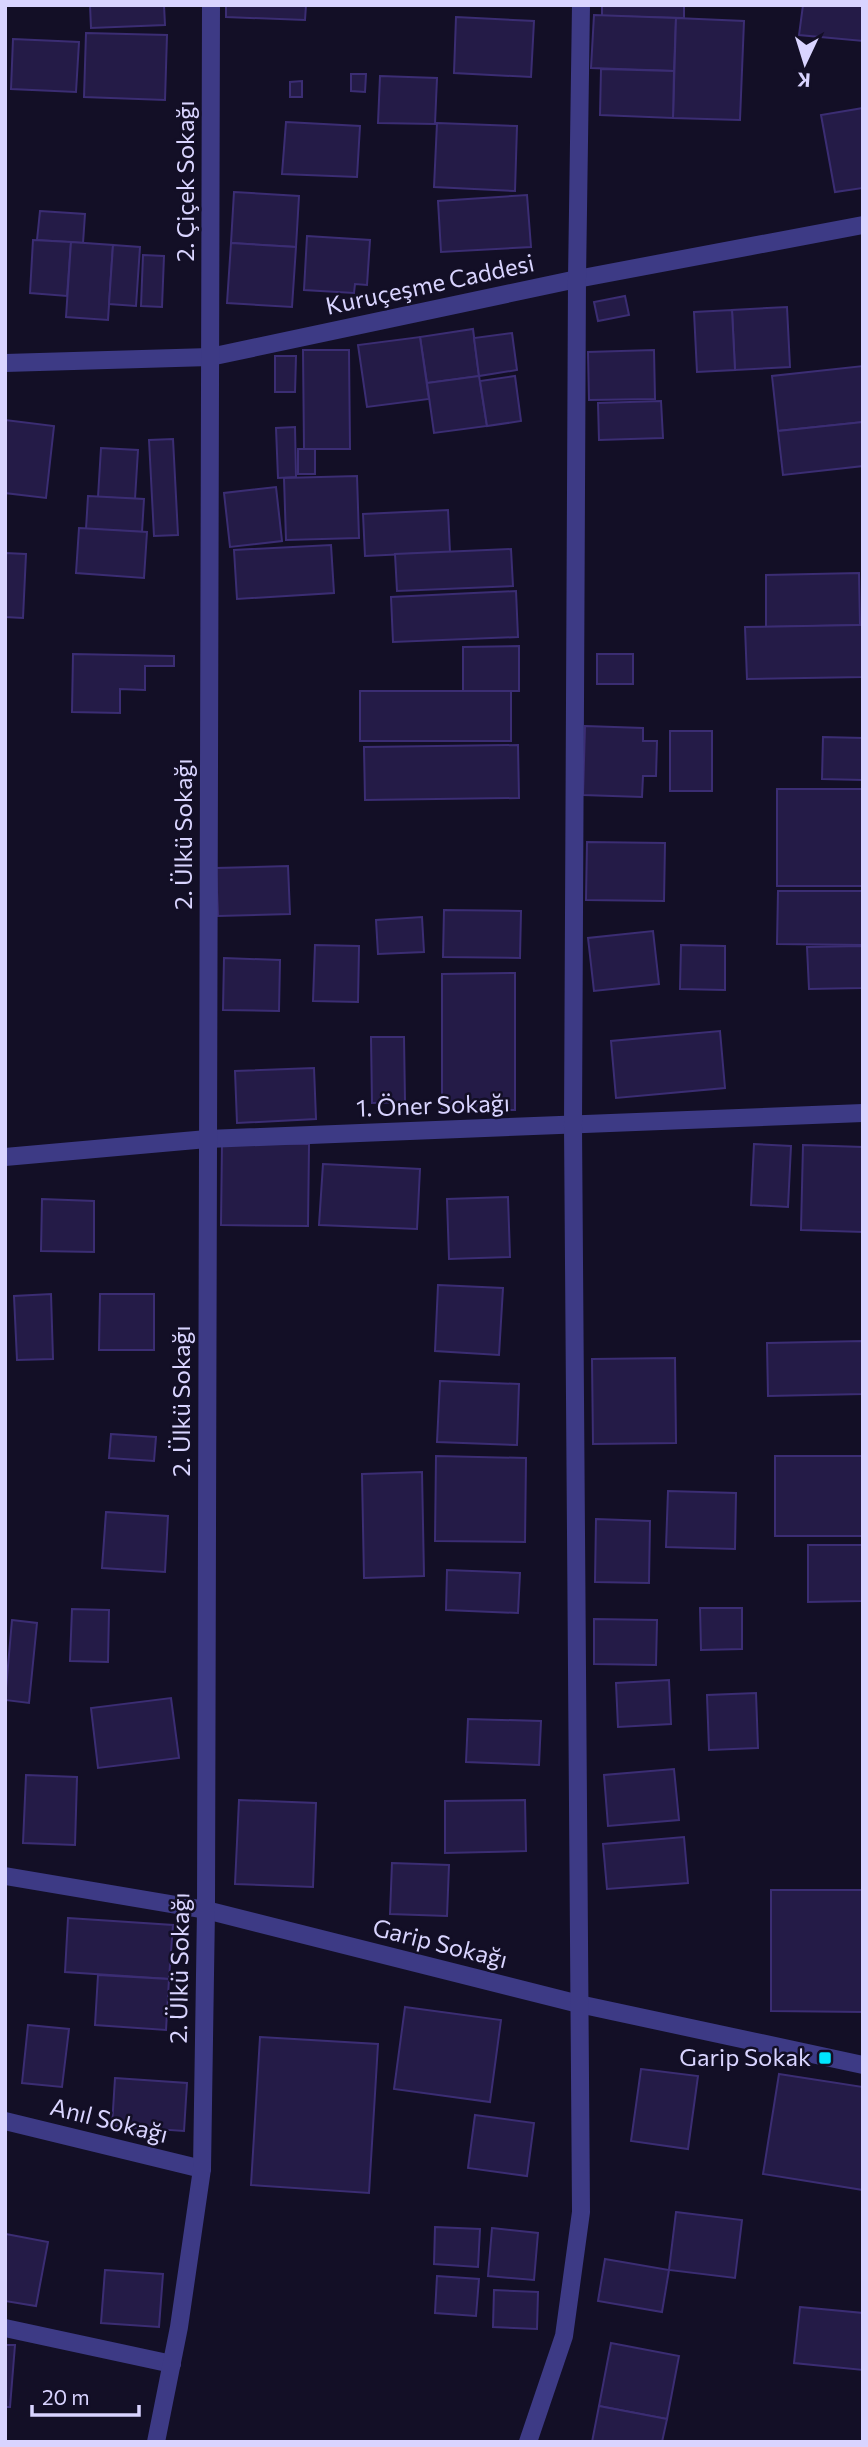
<svg xmlns="http://www.w3.org/2000/svg" width="868" height="2447" font-family="Commissioner,sans-serif">
<style>
.building{fill:#241b47;stroke:#3b2d73;stroke-width:2}
.lines{fill:none;stroke-linecap:round;stroke-linejoin:round}
.minor{stroke:#3d3a85;stroke-width:18}
.poi-dot{fill:#00e5ff;stroke:#130f26;stroke-width:2.5}
.labels{text-anchor:middle;stroke-width:5;stroke-linejoin:round;paint-order:stroke}
.street-label{font-size:24px;fill:#d9d4ff;stroke:#130f26}
.poi-label{font-size:24px;fill:#d9d4ff;stroke:#130f26;text-anchor:end}
</style>
<rect width="100%" height="100%" fill="#130f26"/>
<g class="building">
<polygon points="90,5 164,5 165,25 91,28"/>
<polygon points="226,5 306,5 305,20 226,17"/>
<polygon points="602,5 684,5 684,18 602,16"/>
<polygon points="803,5 863,5 863,41 799,35"/>
<polygon points="594,15 676,18 674,71 591,68"/>
<polygon points="456,17 534,21 531,77 454,73"/>
<polygon points="676,18 744,21 740,120 673,118"/>
<polygon points="86,33 167,35 165,100 84,97"/>
<polygon points="13,39 79,42 76,92 11,89"/>
<polygon points="601,69 674,71 673,118 600,115"/>
<polygon points="351,74 366,74 365,92 351,91"/>
<polygon points="380,76 437,78 435,124 378,123"/>
<polygon points="302,81 302,97 290,97 290,82"/>
<polygon points="863,108 863,188 835,192 821,115"/>
<polygon points="286,122 360,126 357,177 282,174"/>
<polygon points="437,123 517,126 515,191 434,187"/>
<polygon points="234,192 299,196 296,247 231,243"/>
<polygon points="527,195 531,247 441,252 438,201"/>
<polygon points="40,211 85,214 83,243 37,240"/>
<polygon points="307,236 370,240 367,285 355,284 354,293 304,290"/>
<polygon points="33,240 71,242 67,296 30,293"/>
<polygon points="71,242 113,245 108,320 66,317"/>
<polygon points="231,243 296,247 292,307 227,303"/>
<polygon points="113,245 140,247 136,306 109,304"/>
<polygon points="143,255 164,256 162,307 141,306"/>
<polygon points="625,296 629,315 598,321 594,302"/>
<polygon points="787,307 790,367 735,370 732,310"/>
<polygon points="732,310 735,370 697,372 694,312"/>
<polygon points="473,329 479,376 427,383 420,337"/>
<polygon points="512,333 517,370 479,376 474,338"/>
<polygon points="420,337 429,399 367,407 358,345"/>
<polygon points="303,350 349,350 350,449 304,449"/>
<polygon points="654,350 655,399 589,400 588,352"/>
<polygon points="275,356 296,356 295,392 275,392"/>
<polygon points="863,366 863,422 778,431 772,376"/>
<polygon points="479,376 487,426 434,433 427,383"/>
<polygon points="515,376 521,421 487,426 480,381"/>
<polygon points="661,401 663,438 599,440 598,403"/>
<polygon points="5,420 54,426 46,498 5,493"/>
<polygon points="863,422 863,466 783,475 778,431"/>
<polygon points="295,427 296,477 278,478 276,428"/>
<polygon points="173,439 178,535 154,536 149,440"/>
<polygon points="101,448 138,450 135,499 98,497"/>
<rect x="298" y="449" width="17" height="25"/>
<polygon points="357,476 359,538 286,540 284,478"/>
<polygon points="276,487 282,541 230,547 224,493"/>
<polygon points="88,496 144,499 142,532 86,529"/>
<polygon points="448,510 450,552 365,556 363,514"/>
<polygon points="79,528 147,532 144,578 76,573"/>
<polygon points="331,545 334,593 237,599 234,550"/>
<polygon points="511,549 513,586 397,591 395,554"/>
<polygon points="5,553 26,554 23,618 5,617"/>
<polygon points="859,573 860,625 766,627 766,575"/>
<polygon points="516,591 518,637 393,642 391,597"/>
<polygon points="860,625 863,625 863,677 747,679 745,627"/>
<polygon points="519,646 519,691 463,691 463,647"/>
<polygon points="73,654 174,656 174,666 145,666 145,690 120,689 120,713 72,712"/>
<rect x="597" y="654" width="36" height="30"/>
<rect x="360" y="691" width="151" height="50"/>
<polygon points="585,726 643,728 643,741 657,741 656,776 643,776 642,797 583,795"/>
<rect x="670" y="731" width="42" height="60"/>
<polygon points="823,737 863,738 863,780 822,779"/>
<polygon points="518,745 519,798 365,800 364,747"/>
<rect x="777" y="789" width="86" height="97"/>
<polygon points="587,842 665,843 664,901 586,900"/>
<polygon points="288,866 290,914 218,916 216,868"/>
<polygon points="778,891 863,891 863,945 777,944"/>
<polygon points="444,910 521,911 520,958 443,957"/>
<polygon points="422,917 424,952 378,954 376,920"/>
<polygon points="653,931 659,984 594,991 588,938"/>
<polygon points="315,945 359,946 358,1002 313,1001"/>
<polygon points="681,945 725,946 725,990 680,989"/>
<polygon points="863,946 863,988 809,989 807,947"/>
<polygon points="224,958 280,960 279,1011 223,1010"/>
<polygon points="515,973 515,1110 442,1110 442,974"/>
<polygon points="720,1031 725,1088 616,1098 611,1041"/>
<polygon points="371,1037 404,1037 405,1102 372,1103"/>
<polygon points="314,1068 316,1119 237,1123 235,1071"/>
<polygon points="222,1143 309,1144 308,1226 221,1225"/>
<polygon points="754,1144 791,1146 788,1207 751,1205"/>
<polygon points="803,1145 863,1147 863,1232 801,1230"/>
<polygon points="323,1164 420,1169 417,1229 319,1225"/>
<polygon points="508,1197 510,1257 449,1259 447,1199"/>
<polygon points="42,1199 94,1201 94,1252 41,1251"/>
<polygon points="438,1285 503,1288 499,1355 435,1351"/>
<polygon points="51,1294 53,1359 17,1360 14,1296"/>
<polygon points="100,1294 154,1294 154,1350 99,1350"/>
<polygon points="863,1341 863,1394 768,1396 767,1343"/>
<polygon points="675,1358 676,1443 593,1444 592,1359"/>
<polygon points="440,1381 519,1384 517,1445 437,1442"/>
<polygon points="111,1434 156,1437 154,1461 109,1458"/>
<polygon points="436,1456 526,1458 525,1542 435,1541"/>
<rect x="775" y="1456" width="88" height="80"/>
<polygon points="422,1472 424,1576 364,1578 362,1474"/>
<polygon points="668,1491 736,1493 735,1549 666,1547"/>
<polygon points="106,1512 168,1516 165,1572 102,1568"/>
<polygon points="596,1519 650,1521 649,1583 595,1582"/>
<polygon points="808,1545 863,1545 863,1601 808,1602"/>
<polygon points="447,1570 520,1573 518,1613 446,1610"/>
<polygon points="700,1608 742,1608 742,1649 701,1650"/>
<polygon points="72,1609 109,1610 108,1662 70,1661"/>
<polygon points="594,1619 657,1620 656,1665 594,1664"/>
<polygon points="12,1620 37,1623 29,1703 5,1700"/>
<polygon points="669,1680 671,1724 618,1727 616,1683"/>
<polygon points="756,1693 758,1748 709,1750 707,1695"/>
<polygon points="171,1698 179,1758 98,1768 91,1708"/>
<polygon points="468,1719 541,1721 539,1765 466,1762"/>
<polygon points="674,1769 679,1820 608,1826 604,1775"/>
<polygon points="26,1775 77,1777 75,1845 23,1843"/>
<polygon points="239,1800 316,1803 313,1887 235,1884"/>
<polygon points="525,1800 526,1851 445,1853 445,1801"/>
<polygon points="684,1837 688,1883 607,1889 603,1844"/>
<polygon points="392,1863 449,1865 447,1916 390,1914"/>
<polygon points="771,1890 863,1890 863,2012 771,2011"/>
<polygon points="68,1918 173,1925 169,1979 65,1972"/>
<polygon points="98,1975 169,1979 166,2030 95,2025"/>
<polygon points="405,2007 501,2020 490,2102 394,2089"/>
<polygon points="28,2025 69,2029 62,2087 22,2083"/>
<polygon points="260,2037 378,2044 369,2193 251,2185"/>
<polygon points="641,2069 698,2076 688,2149 631,2141"/>
<polygon points="779,2074 863,2087 863,2190 763,2174"/>
<polygon points="115,2078 187,2083 184,2131 112,2126"/>
<polygon points="475,2115 534,2123 527,2176 468,2168"/>
<polygon points="676,2212 742,2220 735,2278 669,2270"/>
<polygon points="435,2227 480,2229 478,2267 434,2264"/>
<polygon points="492,2228 538,2233 534,2280 488,2276"/>
<polygon points="6,2234 48,2242 36,2306 5,2301"/>
<polygon points="605,2259 669,2270 662,2312 598,2301"/>
<polygon points="105,2270 163,2274 159,2327 101,2323"/>
<polygon points="437,2276 479,2279 476,2316 435,2313"/>
<polygon points="494,2290 538,2292 537,2329 493,2327"/>
<polygon points="800,2307 863,2313 863,2370 794,2363"/>
<polygon points="611,2343 679,2356 667,2419 599,2406"/>
<polygon points="5,2345 15,2345 10,2407 5,2407"/>
<polygon points="599,2406 667,2419 662,2442 592,2442"/>
</g>
<g class="lines">
<g class="minor">
<polyline points="5,363 210,357 577,279 863,225"/>
<polyline points="5,1157 207,1139 863,1113"/>
<polyline points="5,1876 206,1910 579,2004 863,2065"/>
<polyline points="5,2121 202,2169"/>
<polyline points="5,2328 172,2364"/>
<polyline points="156,2442 179,2327 202,2169 206,1910 211,5"/>
<polyline points="528,2442 564,2336 581,2212 573,1126 577,279 581,5"/>
</g>
</g>
<rect class="poi-dot" x="818" y="2051" width="14" height="14" rx="3.5"/>
<g class="labels">
<g class="street-label">
<text transform="translate(186 181) rotate(-90)" y="8">2. Çiçek Sokağı</text>
<text transform="translate(430 285) rotate(-12)" y="8">Kuruçeşme Caddesi</text>
<text transform="translate(184 834) rotate(-90)" y="8">2. Ülkü Sokağı</text>
<text transform="translate(433 1106) rotate(-2)" y="8">1. Öner Sokağı</text>
<text transform="translate(182 1401) rotate(-90)" y="8">2. Ülkü Sokağı</text>
<text transform="translate(440 1944) rotate(14)" y="8">Garip Sokağı</text>
<text transform="translate(180 1968) rotate(-89)" y="8">2. Ülkü Sokağı</text>
<text transform="translate(109 2121) rotate(14)" y="8">Anıl Sokağı</text>
</g>
<g class="poi-label">
<text x="811" y="2066">Garip Sokak</text>
</g>
</g>
<rect width="868" height="2447" fill="none" stroke="#d9d4ff" stroke-width="14"/>
<g transform="translate(805 63) rotate(184)" stroke="#130f26" stroke-width="5" paint-order="stroke">
<path d="M0-5L12 26L0 18L-12 26Z" fill="#d9d4ff"/>
<text y="-10" font-size="19" font-weight="bold" text-anchor="middle" fill="#d9d4ff">K</text>
</g>
<path d="M32 2405v10h107v-10" fill="none" stroke="#d9d4ff" stroke-width="3.5"/>
<text x="42" y="2405" font-size="21" fill="#d9d4ff" stroke="#130f26" stroke-width="5" paint-order="stroke">20 m</text>
</svg>
